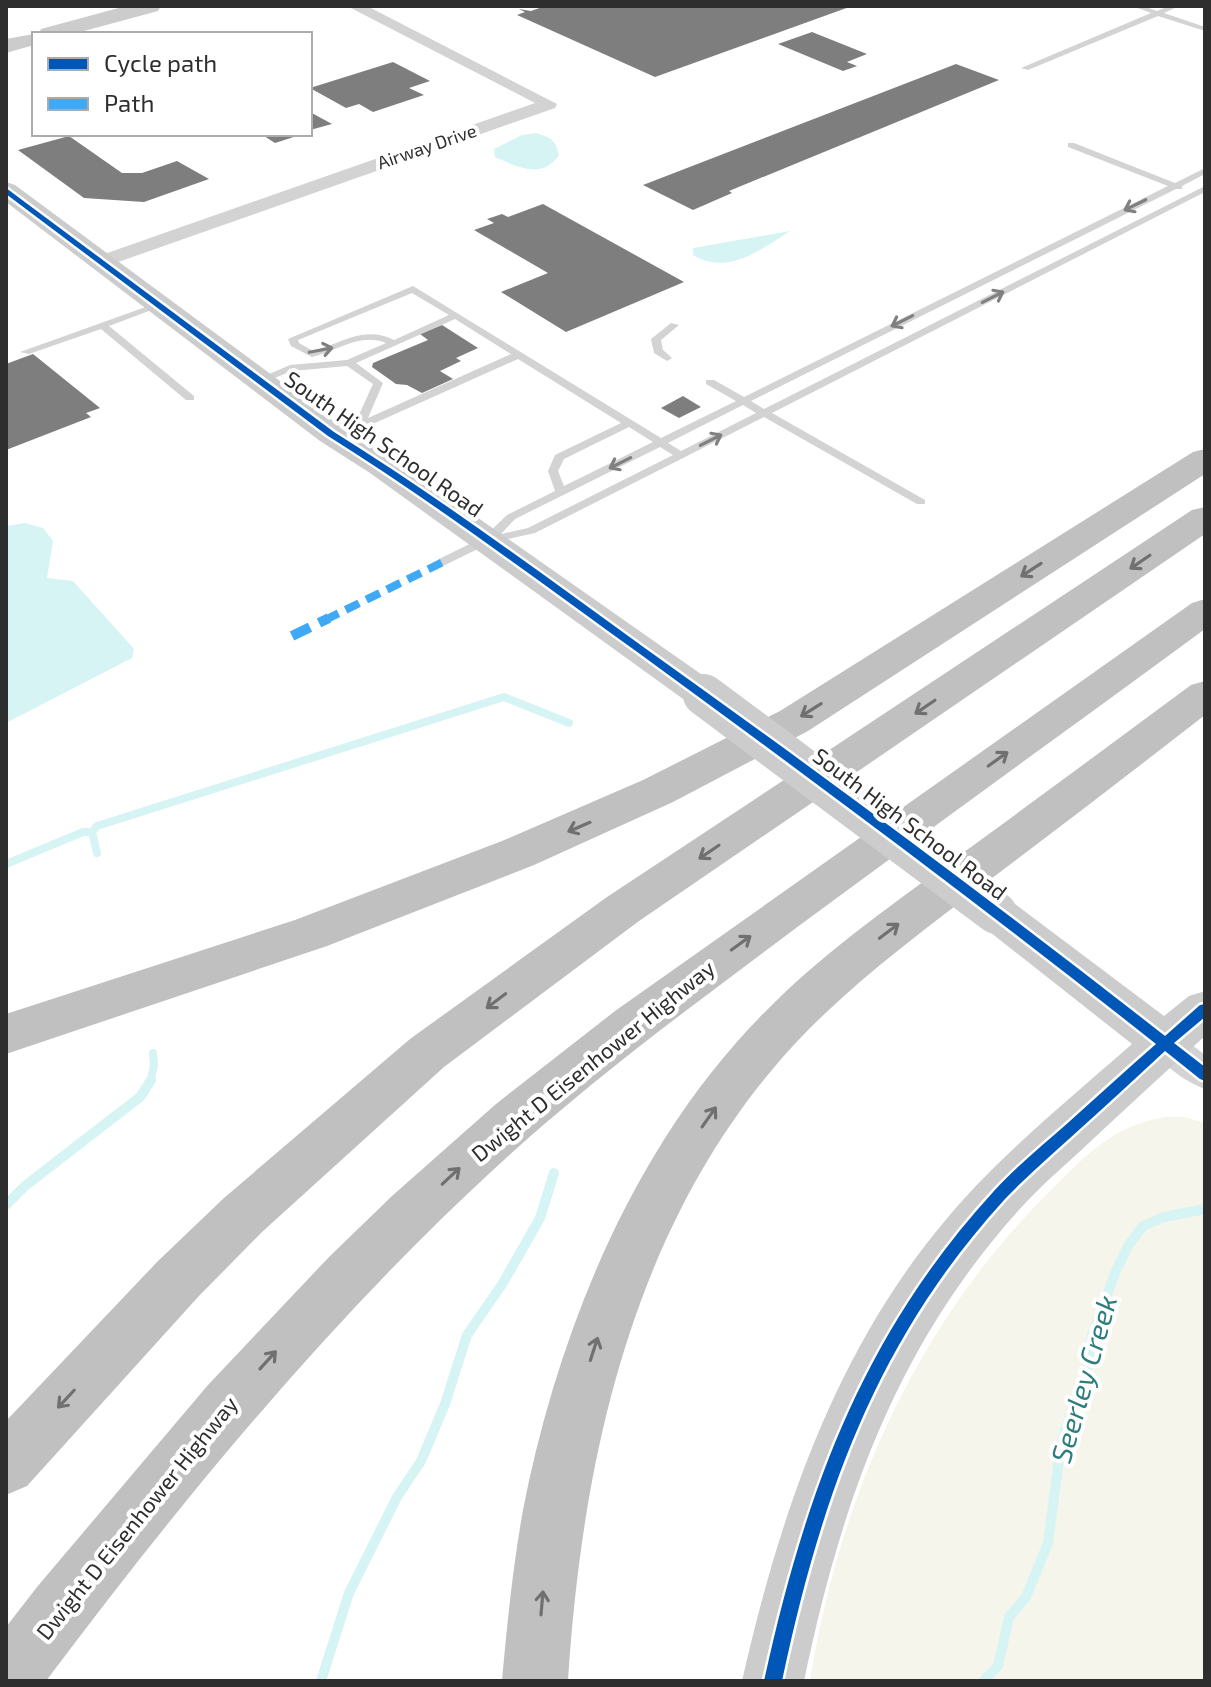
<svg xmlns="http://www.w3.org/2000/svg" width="1211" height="1687" font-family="'Exo 2',sans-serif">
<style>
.green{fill:#f5f5eb}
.water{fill:#d6f4f4}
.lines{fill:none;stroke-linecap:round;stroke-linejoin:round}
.stream-far1{stroke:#d6f4f4;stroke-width:8}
.stream{stroke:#d6f4f4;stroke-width:10}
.building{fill:#7e7e7e}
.lane{fill:#d3d3d3;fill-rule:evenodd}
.street{fill:#d3d3d3;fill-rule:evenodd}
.secondary{fill:#ccc;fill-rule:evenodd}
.highway{fill:#c0c0c0;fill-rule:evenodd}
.secondary-bridge{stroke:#ccc;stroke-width:42}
.quiet-far1{stroke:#3fa9f5;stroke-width:8;stroke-dasharray:15 8;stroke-linecap:butt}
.quiet{stroke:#3fa9f5;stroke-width:10;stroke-dasharray:20 10;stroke-linecap:butt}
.cycleway-casing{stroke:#fff;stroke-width:5}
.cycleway{fill:#0057b8;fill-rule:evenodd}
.oneway{stroke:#808080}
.oneway2{stroke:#707070}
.labels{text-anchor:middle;stroke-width:8;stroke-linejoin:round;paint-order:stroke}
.far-street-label{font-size:18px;fill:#2e2e2e;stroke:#fff}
.street-label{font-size:22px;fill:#2e2e2e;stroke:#fff}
.near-water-label{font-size:28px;font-style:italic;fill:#2d7d7c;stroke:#fff}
</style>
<rect width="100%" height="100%" fill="#fff"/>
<path class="green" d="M1166 1117H1184L1205 1123V1681H810C839 1497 918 1321 1051 1190 1087 1154 1114 1125 1166 1117Z"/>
<g class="water">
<path d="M536 133C550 137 556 140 559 155 542 180 518 167 495 157L494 149 522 135Z"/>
<path d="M790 231C760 250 728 276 693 255V248Z"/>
<polygon points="25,523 43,528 53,541 47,578 73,581 134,649 132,658 6,723 6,526"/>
</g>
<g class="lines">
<g class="stream-far1">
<polyline points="92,832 97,853"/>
<polyline points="6,864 83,832 92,832 97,826 504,697 569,723"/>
<polyline points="150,1082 154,1066 153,1053"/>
</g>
<g class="stream">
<polyline points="6,1205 25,1186 140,1097 151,1080"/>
<polyline points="321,1681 349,1593 397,1497 421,1461 445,1404 467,1335 503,1283 540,1218 554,1173"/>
<polyline points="983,1681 998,1666 1009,1617 1026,1597 1048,1543 1061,1444 1076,1397 1085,1382 1092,1335 1116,1271 1128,1246 1143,1226 1164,1217 1205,1209"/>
</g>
</g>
<g class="building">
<polygon points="545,6 852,6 655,77 517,15 525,12 519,9 531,11"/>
<polygon points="812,32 867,54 847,62 857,66 843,71 778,44"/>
<polygon points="393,62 430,81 409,88 424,95 373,112 359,104 346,108 310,88"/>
<polygon points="956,64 999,80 729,191 732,193 693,210 643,185"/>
<polygon points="310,112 332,124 310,130"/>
<polygon points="261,134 300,134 300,135 275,143"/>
<polygon points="69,136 122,173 142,173 177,161 209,179 144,202 84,198 18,150"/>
<polygon points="543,204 684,282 566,332 501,292 548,273 474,230 494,223 487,219 502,214 508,217"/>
<polygon points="442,325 478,348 456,358 461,361 440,371 453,379 422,393 407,385 396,384 372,367 373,363 428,340 420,334"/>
<polygon points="33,354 100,408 86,413 91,417 6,450 6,364"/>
<polygon points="683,396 701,407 679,418 661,408"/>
</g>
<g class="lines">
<g class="lane">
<polygon points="1132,6 1143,6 1157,11 1169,6 1179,6 1164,13 1205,27 1205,31 1158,16 1028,70 1021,68 1151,13"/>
<path d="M1068 143H1074L1175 183 1205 168V174L1182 186V189H1176L751 401 764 409 1205 186V192L772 413 925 500V504H917L764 417 535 533 490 543 443 566 437 562 439 559 484 537 507 515 555 491 548 471 555 455 621 423 518 359 375 423 363 424 331 437 327 436V432L357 419 373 384 347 366 292 371 262 383 253 381 290 365 347 360 386 343C361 332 336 351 312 357L291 346 288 339 413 286 661 438 736 401 706 384V380H714L744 397 1168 186 1068 147ZM412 293 449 315 394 340C364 325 342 343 313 351L299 343 298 340ZM455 319 511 354 368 418 383 383 356 363ZM743 405 756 413 681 451 668 443ZM629 427 653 442 564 486 558 471 564 459ZM660 447 673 455 528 528 501 534 515 519Z"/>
<polygon points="154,304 162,306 109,326 194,396 194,400 186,400 101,329 29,354 20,352"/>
<polygon points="671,323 679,325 661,340 663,350 672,358 667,361 654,353 651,339"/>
</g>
<g class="street">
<polygon points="347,6 367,6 557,104 555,108 107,266 93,266 90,262 93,258 535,103"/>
<path d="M1165 1029 1177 1033 1205 1055V1089C1185 1082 1158 1062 1148 1043L1153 1033Z"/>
</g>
<g class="secondary">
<polygon points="126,6 161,6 158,11 73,34 34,34 34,45 6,53 6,39 39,33 41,29"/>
<polygon points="6,182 15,185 342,427 394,459 718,686 723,695 718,704 704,708 690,704 370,473 320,441 6,202"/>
<path d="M996 896 1011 901 1164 1016 1189 996 1205 991V1036C1167 1070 1130 1105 1093 1139 1068 1163 1041 1185 1018 1211 895 1348 841 1504 804 1681H742C778 1522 831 1362 935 1233 992 1161 1064 1104 1132 1044L981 925 974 913 981 901Z"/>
</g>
<g class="highway">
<polygon points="1205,449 1205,474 808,731 673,802 534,865 327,946 6,1054 6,1014 295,920 502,841 643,780 780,711 1193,452"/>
<polygon points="1205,507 1205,534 639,921 444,1067 262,1232 198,1297 27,1486 6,1495 6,1421 158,1261 224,1198 410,1039 607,897 1192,510"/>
<path d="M1205 599V629C1069 729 932 827 796 928 693 1005 588 1082 493 1170 326 1324 182 1500 46 1681H6V1627L37 1587 208 1385 329 1257 392 1196 496 1104 615 1011 1192 603Z"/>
<path d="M1205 681V715C1133 771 1060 827 987 882 925 929 863 975 808 1030 638 1204 583 1446 568 1681H502C507 1624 513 1566 523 1510 559 1326 638 1134 775 1002 831 947 896 902 960 855 1037 799 1114 742 1191 685Z"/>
</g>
<polyline class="secondary-bridge" points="704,695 996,913"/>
<polyline class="quiet-far1" points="325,620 443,562"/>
<polyline class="quiet" points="292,636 329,618"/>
<defs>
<path id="cycleway" d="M6 188 334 432C440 498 541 573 642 646 819 772 994 902 1165 1036L1200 1005 1205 1004V1017L1174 1043 1205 1067V1081L1200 1079 1165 1051C1137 1077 1109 1103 1080 1129 1055 1152 1029 1174 1005 1199 876 1340 821 1497 782 1681H764C805 1494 862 1335 994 1191 1017 1166 1044 1144 1070 1121 1099 1095 1127 1069 1156 1044 987 910 814 781 640 654 537 580 435 503 328 436L6 194Z"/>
</defs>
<use href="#cycleway" class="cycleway-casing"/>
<use href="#cycleway" class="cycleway"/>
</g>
<defs><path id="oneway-shaft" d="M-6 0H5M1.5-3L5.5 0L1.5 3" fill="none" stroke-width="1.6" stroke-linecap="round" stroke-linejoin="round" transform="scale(2)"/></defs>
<g class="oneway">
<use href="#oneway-shaft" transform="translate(1135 205) rotate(154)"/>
<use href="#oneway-shaft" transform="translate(993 297) rotate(-27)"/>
<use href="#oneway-shaft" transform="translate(902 321) rotate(153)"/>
<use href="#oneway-shaft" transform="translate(321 350) rotate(-11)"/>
<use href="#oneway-shaft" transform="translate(711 440) rotate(-27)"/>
<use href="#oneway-shaft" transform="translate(620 463) rotate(153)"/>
</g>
<g class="oneway2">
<use href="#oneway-shaft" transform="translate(1140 562) rotate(146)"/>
<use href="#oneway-shaft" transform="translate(1031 570) rotate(147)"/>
<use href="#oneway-shaft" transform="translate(925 707) rotate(146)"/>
<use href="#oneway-shaft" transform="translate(811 710) rotate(148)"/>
<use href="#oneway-shaft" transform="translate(998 759) rotate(-36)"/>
<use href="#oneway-shaft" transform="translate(579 827) rotate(157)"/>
<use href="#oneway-shaft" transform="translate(709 852) rotate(146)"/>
<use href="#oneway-shaft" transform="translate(889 931) rotate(-37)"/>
<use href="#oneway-shaft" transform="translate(741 943) rotate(-36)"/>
<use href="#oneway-shaft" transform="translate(496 1001) rotate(143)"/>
<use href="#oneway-shaft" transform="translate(709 1117) rotate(-55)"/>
<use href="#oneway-shaft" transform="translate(451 1176) rotate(-43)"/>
<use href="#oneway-shaft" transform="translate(594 1349) rotate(-72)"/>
<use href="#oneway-shaft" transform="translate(268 1360) rotate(-48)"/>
<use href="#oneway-shaft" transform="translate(66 1399) rotate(133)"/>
<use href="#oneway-shaft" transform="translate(542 1603) rotate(-85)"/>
</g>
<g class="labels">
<g class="far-street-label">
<text transform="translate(427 147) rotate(-19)" y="6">Airway Drive</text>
</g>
<g class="street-label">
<text transform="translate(384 444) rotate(35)" y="8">South High School Road</text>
<text transform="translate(910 824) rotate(37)" y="8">South High School Road</text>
<text transform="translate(593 1061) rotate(-39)" y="8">Dwight D Eisenhower Highway</text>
<text transform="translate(137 1518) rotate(-51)" y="8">Dwight D Eisenhower Highway</text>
</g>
<g class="near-water-label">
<text transform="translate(1084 1379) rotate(-74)" y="10">Seerley Creek</text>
</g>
</g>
<rect width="1211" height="1687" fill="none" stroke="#2e2e2e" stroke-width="16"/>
<rect x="32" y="32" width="280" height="104" fill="#ffffff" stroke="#ababab" stroke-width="2"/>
<rect x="48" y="58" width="40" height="12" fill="#0057b8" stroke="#ababab" stroke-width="2"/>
<text x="104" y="72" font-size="24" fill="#2e2e2e">Cycle path</text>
<rect x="48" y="98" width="40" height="12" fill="#3fa9f5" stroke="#ababab" stroke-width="2"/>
<text x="104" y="112" font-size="24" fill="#2e2e2e">Path</text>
</svg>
